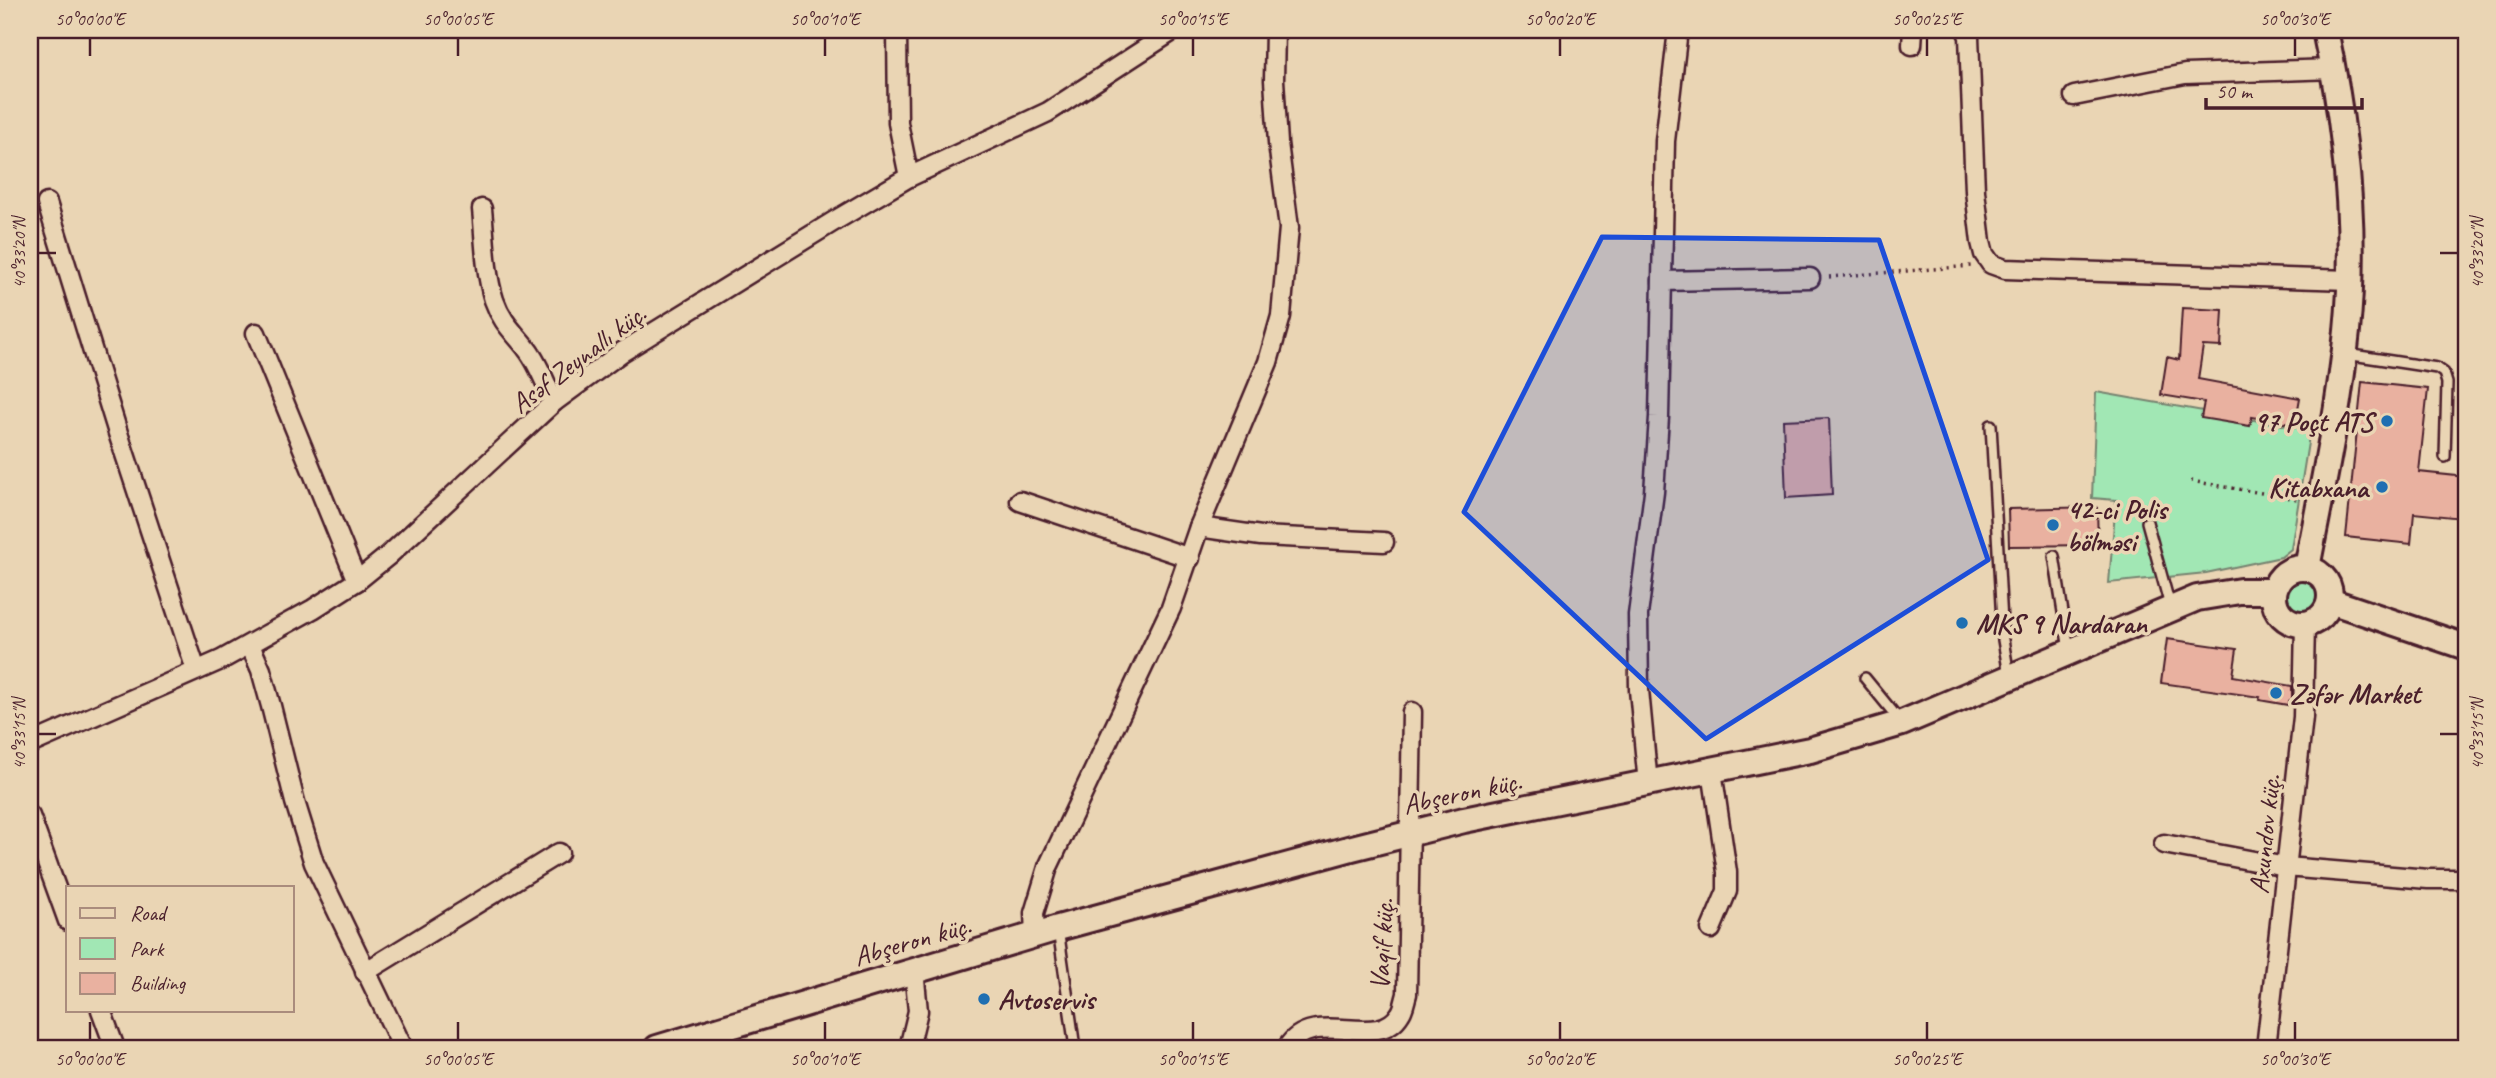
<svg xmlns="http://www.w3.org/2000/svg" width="2496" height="1078" font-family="Caveat,sans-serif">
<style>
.green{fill:#a1e7b4;stroke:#768370;stroke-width:2}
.building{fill:#e9b1a0;stroke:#4a1f2b;stroke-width:2}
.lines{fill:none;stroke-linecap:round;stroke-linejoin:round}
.lane-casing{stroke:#4a1f2b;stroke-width:14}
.street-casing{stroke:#4a1f2b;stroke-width:23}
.secondary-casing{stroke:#4a1f2b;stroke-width:30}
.path{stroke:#4a1f2b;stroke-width:3.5;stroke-dasharray:2 5;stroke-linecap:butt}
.lane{stroke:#ead5b4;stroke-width:9}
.street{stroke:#ead5b4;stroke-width:18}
.secondary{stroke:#ead5b4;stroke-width:24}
.marked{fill:#1d4ed8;fill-opacity:0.2;stroke:#1d4ed8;stroke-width:5;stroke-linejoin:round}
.ticks{fill:none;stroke:#4a1f2b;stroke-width:2.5}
.poi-dot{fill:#1f6fb2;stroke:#ead5b4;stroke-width:2.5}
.labels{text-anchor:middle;stroke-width:7;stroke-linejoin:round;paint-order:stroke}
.street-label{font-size:28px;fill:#4a1f2b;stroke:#ead5b4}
.poi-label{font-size:28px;font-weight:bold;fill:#4a1f2b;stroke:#ead5b4;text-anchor:start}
.neatline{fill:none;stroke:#4a1f2b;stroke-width:2.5}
.ticks-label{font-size:18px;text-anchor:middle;fill:#4a1f2b}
</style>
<rect width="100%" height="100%" fill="#ead5b4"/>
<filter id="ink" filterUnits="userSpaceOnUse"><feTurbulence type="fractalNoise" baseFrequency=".0143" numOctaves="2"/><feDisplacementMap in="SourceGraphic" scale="14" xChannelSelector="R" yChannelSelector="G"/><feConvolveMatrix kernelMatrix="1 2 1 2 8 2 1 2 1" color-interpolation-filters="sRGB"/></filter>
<g filter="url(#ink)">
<g class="green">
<polygon points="2096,392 2310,430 2291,549 2281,557 2206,573 2109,583 2116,500 2092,498"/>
<circle cx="2301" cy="596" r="16"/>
</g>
<g class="building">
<polygon points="2182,308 2223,310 2221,347 2203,346 2198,379 2300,398 2295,425 2252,417 2250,426 2201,418 2204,402 2161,395 2167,357 2179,360"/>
<polygon points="2362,382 2428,389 2419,472 2466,477 2462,518 2414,513 2411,544 2346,537"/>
<polygon points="1829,418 1832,495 1786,498 1783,420"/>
<polygon points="2097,507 2098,545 2009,546 2008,509"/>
<polygon points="2167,639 2237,649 2233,676 2292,686 2292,701 2289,701 2288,705 2259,700 2260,697 2161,683"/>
</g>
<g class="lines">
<defs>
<g id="lane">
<polyline points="2346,354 2437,368 2444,373 2447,383 2445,457"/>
<polyline points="1991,425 2003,640 2009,675"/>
<polyline points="2147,522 2170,606"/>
<polyline points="2054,556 2069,650"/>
<polyline points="1865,678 1901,722"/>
<polyline points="1058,929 1075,1048"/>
</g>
<g id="street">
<polyline points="897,30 898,123 909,177"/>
<polyline points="1966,30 1969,36 1975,191 1981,242 1984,254 1991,264 2005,269 2350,280"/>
<polyline points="1912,45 1913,30"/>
<polyline points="2074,96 2185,74 2334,69"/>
<polyline points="47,203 118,433 196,670"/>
<path d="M482 209C485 239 485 272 494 300 502 323 514 332 527 349 539 364 546 385 554 402"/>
<polyline points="1662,281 1810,278"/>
<polyline points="256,333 357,581"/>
<polyline points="1020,501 1190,558"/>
<polyline points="1199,527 1261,536 1384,542"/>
<polyline points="250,645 261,670 271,706 295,802 314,863 403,1048"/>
<polyline points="30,744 221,660 313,609 357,581 389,555 554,402 622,352 836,220 909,177 1048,112 1174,30"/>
<polyline points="1648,784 1639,690 1638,615 1654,492 1659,417 1665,141 1678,30"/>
<polyline points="30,816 68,921"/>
<polyline points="2164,844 2286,867 2428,879 2466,879"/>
<polyline points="1711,929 1727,891 1727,872 1712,771"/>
<polyline points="1035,935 1034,913 1048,867 1171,608 1199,527 1268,362 1281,316 1289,228 1278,143 1274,80 1275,30"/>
<polyline points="365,972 559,853"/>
<polyline points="101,1010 115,1048"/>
<polyline points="909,1048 918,1011 914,970"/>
<path d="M1287 1048C1313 1005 1377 1052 1400 1014 1404 1009 1405 1000 1407 994L1412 712"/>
<polyline points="2266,1048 2303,717 2305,624"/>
</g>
<g id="secondary">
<circle cx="2302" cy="596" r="28"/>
<path d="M2307 568C2322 489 2339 411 2347 331 2357 232 2346 128 2325 30"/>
<polyline points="2330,601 2466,647"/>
<polyline points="657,1048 1058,928 1352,848 1464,820 1810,750 1902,723 2197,598 2240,591 2273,591"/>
</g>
</defs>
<use href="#lane" class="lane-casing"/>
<use href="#street" class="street-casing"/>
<use href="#secondary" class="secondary-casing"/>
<g class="path">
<polyline points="1829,277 1972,266"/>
<polyline points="2191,481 2297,499"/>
</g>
<use href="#lane" class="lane"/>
<use href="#street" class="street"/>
<use href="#secondary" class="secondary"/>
</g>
</g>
<path class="marked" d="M1602 237 1879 240 1988 560 1706 739 1464 512Z"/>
<path class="ticks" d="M90 38V56M458 38V56M825 38V56M1193 38V56M1560 38V56M1927 38V56M2295 38V56M38 253H56M2440 253H2458M38 734H56M2440 734H2458M90 1022V1040M458 1022V1040M825 1022V1040M1193 1022V1040M1560 1022V1040M1927 1022V1040M2295 1022V1040"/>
<g class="poi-dot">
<circle cx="2387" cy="421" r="7"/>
<circle cx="2382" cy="487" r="7"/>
<circle cx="2053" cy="525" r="7"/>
<circle cx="1962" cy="623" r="7"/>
<circle cx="2276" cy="693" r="7"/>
<circle cx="984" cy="999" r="7"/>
</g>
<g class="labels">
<g class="street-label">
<text transform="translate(578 358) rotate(-37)" y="10">Asəf Zeynallı küç.</text>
<text transform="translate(1462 792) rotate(-12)" y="10">Abşeron küç.</text>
<text transform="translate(2264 834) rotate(-84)" y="10">Axundov küç.</text>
<text transform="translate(912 940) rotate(-16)" y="10">Abşeron küç.</text>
<text transform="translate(1381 944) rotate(-87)" y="10">Vaqif küç.</text>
</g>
<g class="poi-label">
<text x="2373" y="431" text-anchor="end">97 Poçt ATS</text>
<text x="2368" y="497" text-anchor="end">Kitabxana</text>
<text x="2067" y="519">42-ci Polis<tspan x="2067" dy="32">bölməsi</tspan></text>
<text x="1976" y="633">MKS 9 Nardaran</text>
<text x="2290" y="703">Zəfər Market</text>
<text x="998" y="1009">Avtoservis</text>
</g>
</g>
<rect width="2496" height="1078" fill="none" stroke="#ead5b4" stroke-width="77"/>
<rect x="66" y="886" width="228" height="126" fill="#ead5b4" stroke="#aa8c7d" stroke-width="2"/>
<rect x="80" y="908" width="35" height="10" fill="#ead5b4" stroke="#aa8c7d" stroke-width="2"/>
<text x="130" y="920" font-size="21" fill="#4a1f2b">Road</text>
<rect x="80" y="938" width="35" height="21" fill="#a1e7b4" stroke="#aa8c7d" stroke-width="2"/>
<text x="130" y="956" font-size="21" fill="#4a1f2b">Park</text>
<rect x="80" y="973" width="35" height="21" fill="#e9b1a0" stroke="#aa8c7d" stroke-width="2"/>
<text x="130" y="990" font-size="21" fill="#4a1f2b">Building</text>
<path d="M2206 98v10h156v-10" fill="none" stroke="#4a1f2b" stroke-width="3.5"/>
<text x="2216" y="98" font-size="21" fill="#4a1f2b" stroke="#ead5b4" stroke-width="5" paint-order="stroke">50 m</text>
<rect x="38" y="38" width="2420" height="1002" class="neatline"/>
<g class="ticks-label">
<text x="90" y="25">50°00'00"E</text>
<text x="458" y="25">50°00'05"E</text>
<text x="825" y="25">50°00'10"E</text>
<text x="1193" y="25">50°00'15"E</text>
<text x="1560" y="25">50°00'20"E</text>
<text x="1927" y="25">50°00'25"E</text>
<text x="2295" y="25">50°00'30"E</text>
<text transform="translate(19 253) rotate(-90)" y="6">40°33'20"N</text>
<text transform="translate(2477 253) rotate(-90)" y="6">40°33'20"N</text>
<text transform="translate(19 734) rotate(-90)" y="6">40°33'15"N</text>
<text transform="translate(2477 734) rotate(-90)" y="6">40°33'15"N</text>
<text x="90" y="1065">50°00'00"E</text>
<text x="458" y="1065">50°00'05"E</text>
<text x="825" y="1065">50°00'10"E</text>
<text x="1193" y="1065">50°00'15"E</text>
<text x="1560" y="1065">50°00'20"E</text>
<text x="1927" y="1065">50°00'25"E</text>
<text x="2295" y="1065">50°00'30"E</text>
</g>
</svg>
